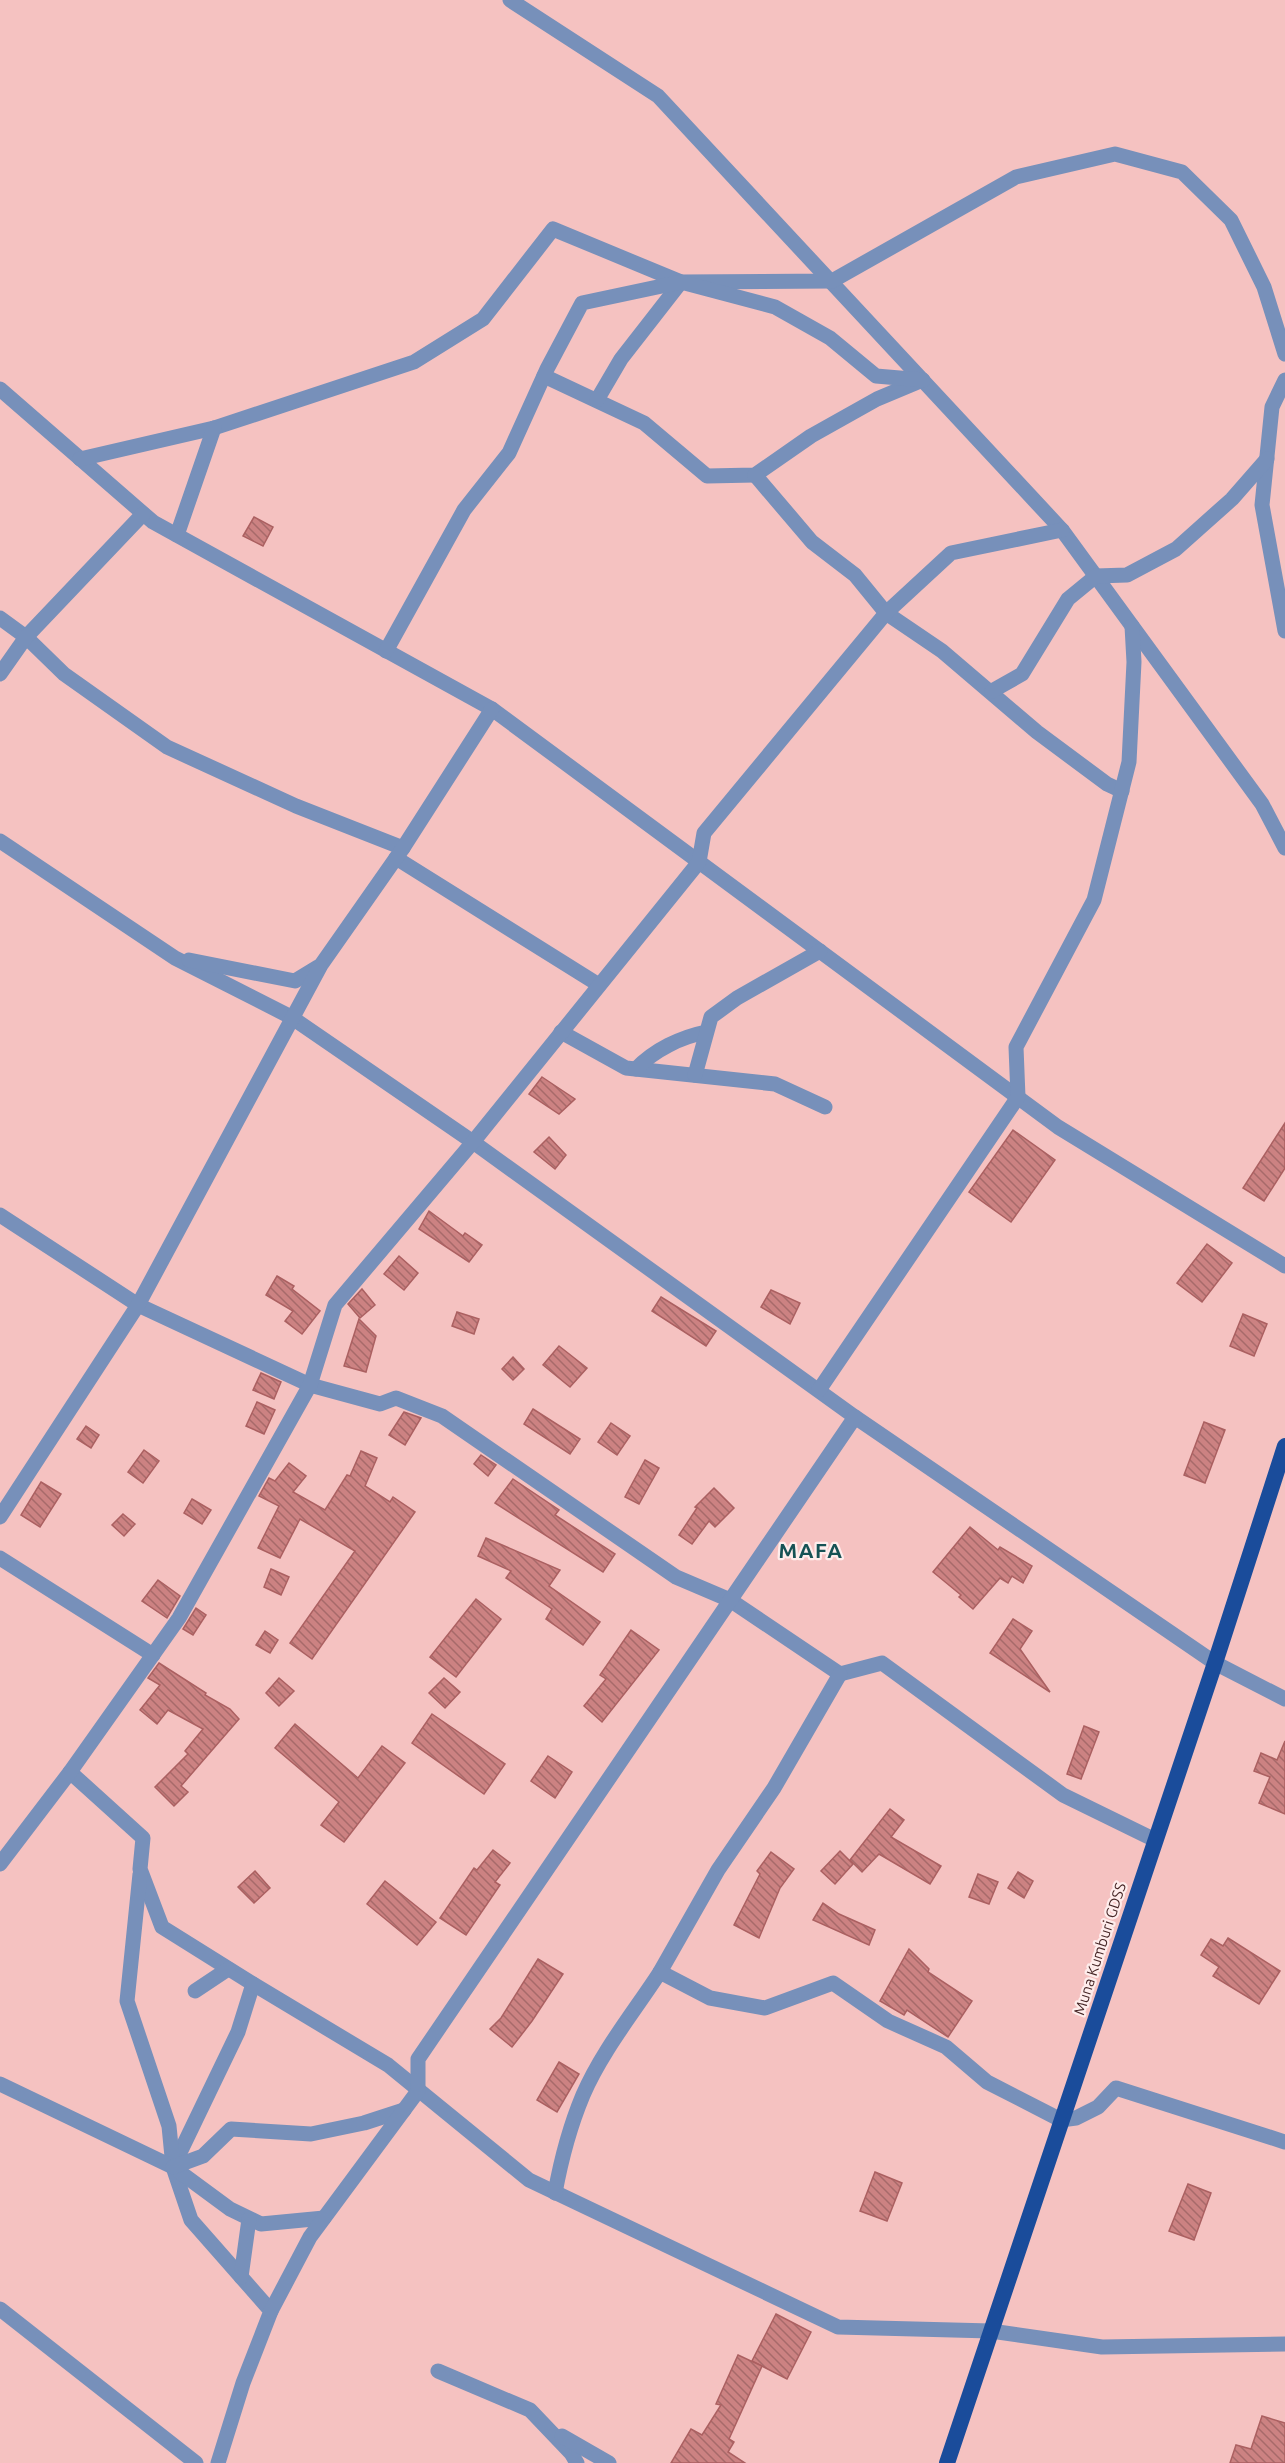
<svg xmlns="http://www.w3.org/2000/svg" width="1285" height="2463" font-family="Ubuntu,sans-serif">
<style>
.building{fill:url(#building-back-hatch);stroke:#ab6061;stroke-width:1.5}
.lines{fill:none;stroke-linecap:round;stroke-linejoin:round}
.minor{stroke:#7790ba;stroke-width:15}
.trunk{stroke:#1a4c9b;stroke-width:16}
.labels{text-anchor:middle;stroke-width:4.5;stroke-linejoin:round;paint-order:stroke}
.street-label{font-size:15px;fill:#452525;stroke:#feedec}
.district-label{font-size:21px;font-weight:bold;letter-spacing:1.5px;fill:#155255;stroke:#feedec}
</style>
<defs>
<pattern id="building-back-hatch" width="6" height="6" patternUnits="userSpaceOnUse" patternTransform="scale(1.5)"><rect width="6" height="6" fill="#cc8282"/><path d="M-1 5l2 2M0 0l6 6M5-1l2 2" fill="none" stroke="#a76a6a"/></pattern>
</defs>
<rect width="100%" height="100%" fill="#f5c2c1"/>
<g class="building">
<polygon points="254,517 273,527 263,546 243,536"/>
<polygon points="542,1077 575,1099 559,1114 529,1094"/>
<polygon points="1285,1123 1285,1168 1264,1201 1243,1188"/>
<polygon points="1013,1130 1055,1160 1011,1222 969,1192"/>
<polygon points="549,1137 566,1155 555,1169 534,1152"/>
<polygon points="429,1211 463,1236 465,1233 482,1245 469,1262 419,1229"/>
<polygon points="1207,1244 1232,1263 1202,1302 1177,1283"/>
<polygon points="399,1256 418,1273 404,1290 384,1274"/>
<polygon points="277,1276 294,1286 292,1289 320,1311 302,1334 285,1321 293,1311 266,1295"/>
<polygon points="362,1289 375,1305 360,1318 348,1304"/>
<polygon points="771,1290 800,1303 790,1324 761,1307"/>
<polygon points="661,1297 716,1331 706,1346 652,1311"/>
<polygon points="457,1312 479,1319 474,1334 452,1326"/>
<polygon points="1243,1314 1267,1324 1254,1356 1230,1346"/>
<polygon points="359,1319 376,1336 366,1372 344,1366"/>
<polygon points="559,1346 587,1368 570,1387 543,1365"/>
<polygon points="513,1357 524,1369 513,1380 502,1369"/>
<polygon points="261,1373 281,1382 274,1399 253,1390"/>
<polygon points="257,1402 275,1410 264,1434 246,1426"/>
<polygon points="533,1409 580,1439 570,1454 524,1424"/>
<polygon points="404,1412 421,1418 405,1445 389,1435"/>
<polygon points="1204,1422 1225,1430 1205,1483 1184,1475"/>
<polygon points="611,1423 630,1436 617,1455 598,1442"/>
<polygon points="86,1426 99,1435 91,1448 77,1439"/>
<polygon points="144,1450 159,1461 143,1483 128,1472"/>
<polygon points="361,1451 377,1458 365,1486 390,1502 393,1497 415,1512 312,1659 290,1643 355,1551 300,1519 280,1558 258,1548 279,1506 259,1496 269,1478 275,1481 289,1463 306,1476 293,1492 325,1510 347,1475 350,1476"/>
<polygon points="481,1455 496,1465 488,1476 474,1464"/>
<polygon points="645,1460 659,1468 639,1504 625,1497"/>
<polygon points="513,1479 559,1510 555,1515 615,1554 603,1572 495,1503"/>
<polygon points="41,1482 61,1494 40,1527 21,1515"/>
<polygon points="714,1488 734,1508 715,1527 709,1521 692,1544 679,1535 697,1508 695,1507"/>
<polygon points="192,1499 211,1510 202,1524 184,1513"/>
<polygon points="123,1514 135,1524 124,1536 112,1525"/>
<polygon points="970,1527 998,1550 1000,1547 1032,1566 1023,1583 1012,1576 1008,1583 1000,1578 973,1609 959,1597 961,1595 933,1572"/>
<polygon points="486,1538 560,1570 549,1586 600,1622 583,1645 546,1619 552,1609 506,1578 511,1571 478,1556"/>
<polygon points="271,1569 289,1577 281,1595 264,1587"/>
<polygon points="158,1580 180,1596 167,1618 142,1601"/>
<polygon points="476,1599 501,1619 456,1677 430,1657"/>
<polygon points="196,1608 206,1615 193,1635 183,1629"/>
<polygon points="1013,1619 1032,1631 1020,1649 1050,1692 990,1653"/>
<polygon points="631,1630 659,1650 602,1722 584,1706 606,1679 600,1675"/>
<polygon points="265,1631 278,1640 270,1653 256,1645"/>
<polygon points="159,1663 206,1693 205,1695 230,1709 239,1719 181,1786 188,1792 174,1806 155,1787 188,1754 185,1751 203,1729 168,1710 157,1724 140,1710 160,1685 148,1678"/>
<polygon points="279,1678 294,1691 279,1706 266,1693"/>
<polygon points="444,1678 460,1692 445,1708 429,1693"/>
<polygon points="432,1714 505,1764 484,1794 412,1743"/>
<polygon points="295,1724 358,1778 382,1746 405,1763 344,1842 321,1825 339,1802 275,1748"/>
<polygon points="1084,1726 1099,1732 1081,1779 1067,1774"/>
<polygon points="1285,1741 1285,1814 1259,1803 1270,1777 1254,1771 1261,1753 1277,1760"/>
<polygon points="548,1756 572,1772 555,1798 531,1781"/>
<polygon points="890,1809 904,1820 891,1837 941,1866 930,1884 879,1854 862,1872 850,1860"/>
<polygon points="493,1850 510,1863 495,1882 500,1885 466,1935 440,1918 474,1868 477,1870"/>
<polygon points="840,1851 853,1864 835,1884 821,1871"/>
<polygon points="771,1852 794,1869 780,1888 759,1938 734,1925 760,1874 757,1871"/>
<polygon points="255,1871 270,1888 254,1903 238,1887"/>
<polygon points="1018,1872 1033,1881 1024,1898 1008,1888"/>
<polygon points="978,1874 998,1882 989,1904 969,1897"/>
<polygon points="385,1881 436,1922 417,1945 367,1904"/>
<polygon points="823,1903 839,1914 875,1930 869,1945 813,1920"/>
<polygon points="1228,1938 1280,1971 1259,2004 1213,1976 1219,1967 1201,1955 1211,1939 1223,1946"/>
<polygon points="909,1949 929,1969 928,1972 972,2001 948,2037 907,2010 904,2015 880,2001"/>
<polygon points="538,1959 563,1974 532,2021 512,2047 490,2029 501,2018"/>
<polygon points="559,2062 579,2074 557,2112 537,2100"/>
<polygon points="875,2172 902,2183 887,2221 860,2211"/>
<polygon points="1188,2184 1211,2193 1194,2240 1169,2231"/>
<polygon points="776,2314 811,2332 787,2379 752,2361"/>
<polygon points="738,2355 762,2366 729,2439 734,2442 728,2452 745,2463 671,2463 691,2429 702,2435 721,2405 716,2404"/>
<polygon points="1262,2416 1285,2423 1285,2463 1230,2463 1236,2445 1251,2449"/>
</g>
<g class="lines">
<g class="minor">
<polyline points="510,0 658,96 1062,530 1262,804 1285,848"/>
<polyline points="544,376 644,423 707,476 755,475 811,436 877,399 920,381"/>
<polyline points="1285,380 1272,407 1262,505 1285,631"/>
<polyline points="0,389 153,522 492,709 1058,1127 1285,1266"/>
<polyline points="597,400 621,359 681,282"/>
<polyline points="80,459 214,428 414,362 483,319 553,229 681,282 832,281 1016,177 1115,154 1182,172 1231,220 1264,287 1285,354"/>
<polyline points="755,475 812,542 855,575 886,613 942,651 1037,732 1107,784 1122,791"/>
<polyline points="177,535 214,428"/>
<polyline points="0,618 26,637 64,674 167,747 296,806 403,848"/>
<polyline points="386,651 464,510 509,453 547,369 582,303 681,282 775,307 830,338 876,376 923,380"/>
<polyline points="0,674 26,637 143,514"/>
<polyline points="992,691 1022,674 1068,599 1096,576 1127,575 1176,549 1232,499 1267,459"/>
<polyline points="0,841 175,958 291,1017 473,1142 855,1417 1215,1663 1285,1699"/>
<polyline points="396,858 599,985"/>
<polyline points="189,960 295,981 318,967"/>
<polyline points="561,1032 626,1068 775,1084 825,1107"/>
<path d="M636 1069C654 1050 681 1037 706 1032"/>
<polyline points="695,1075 711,1017 737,998 820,951"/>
<polyline points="0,1215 138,1305 310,1385 380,1404 396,1398 442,1416 676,1577 730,1600 840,1674 882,1663 1063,1795 1155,1840"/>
<polyline points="819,1390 1018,1097 1016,1047 1094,900 1129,762 1134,662 1132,626"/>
<polyline points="0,1517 138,1305 321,965 403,848 492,709"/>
<polyline points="0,1558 153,1655"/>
<polyline points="70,1772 143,1838 140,1869 162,1927 253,1984 238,2032 173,2167 191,2220 271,2311 243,2383 218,2463"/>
<polyline points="0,1864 70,1772 179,1618 310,1385 335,1305 473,1142 699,862 704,833 886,613 951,553 1062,530"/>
<polyline points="140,1874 127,2001 169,2126 173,2167"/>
<polyline points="660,1972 718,1870 774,1788 840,1674"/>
<polyline points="253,1984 388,2065 529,2180 838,2327 991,2331 1102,2347 1285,2344"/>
<polyline points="195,1991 228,1969"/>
<polyline points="0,2084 173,2167 230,2209 261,2224 324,2218"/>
<polyline points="173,2167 203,2156 231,2129 311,2134 364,2123 404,2110"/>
<path d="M555 2193C561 2160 570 2126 583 2095 602 2051 634 2012 660 1972L710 1998 765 2008 833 1983 888 2021 946 2047 987 2082 1061 2120 1076 2118 1098 2107 1116 2088 1285 2142"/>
<polyline points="241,2277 249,2219"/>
<polyline points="0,2309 196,2463"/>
<polyline points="271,2311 310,2237 418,2091 418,2059 855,1417"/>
<polyline points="438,2371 530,2410 571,2453 577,2463"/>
<polyline points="562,2436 609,2463"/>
</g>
<polyline class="trunk" points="947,2463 1215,1663 1285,1446"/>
</g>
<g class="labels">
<g class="street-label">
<text transform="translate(1100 1949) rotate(-72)" y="5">Muna Kumburi GDSS</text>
</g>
<g class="district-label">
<text x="811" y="1558">MAFA</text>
</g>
</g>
</svg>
